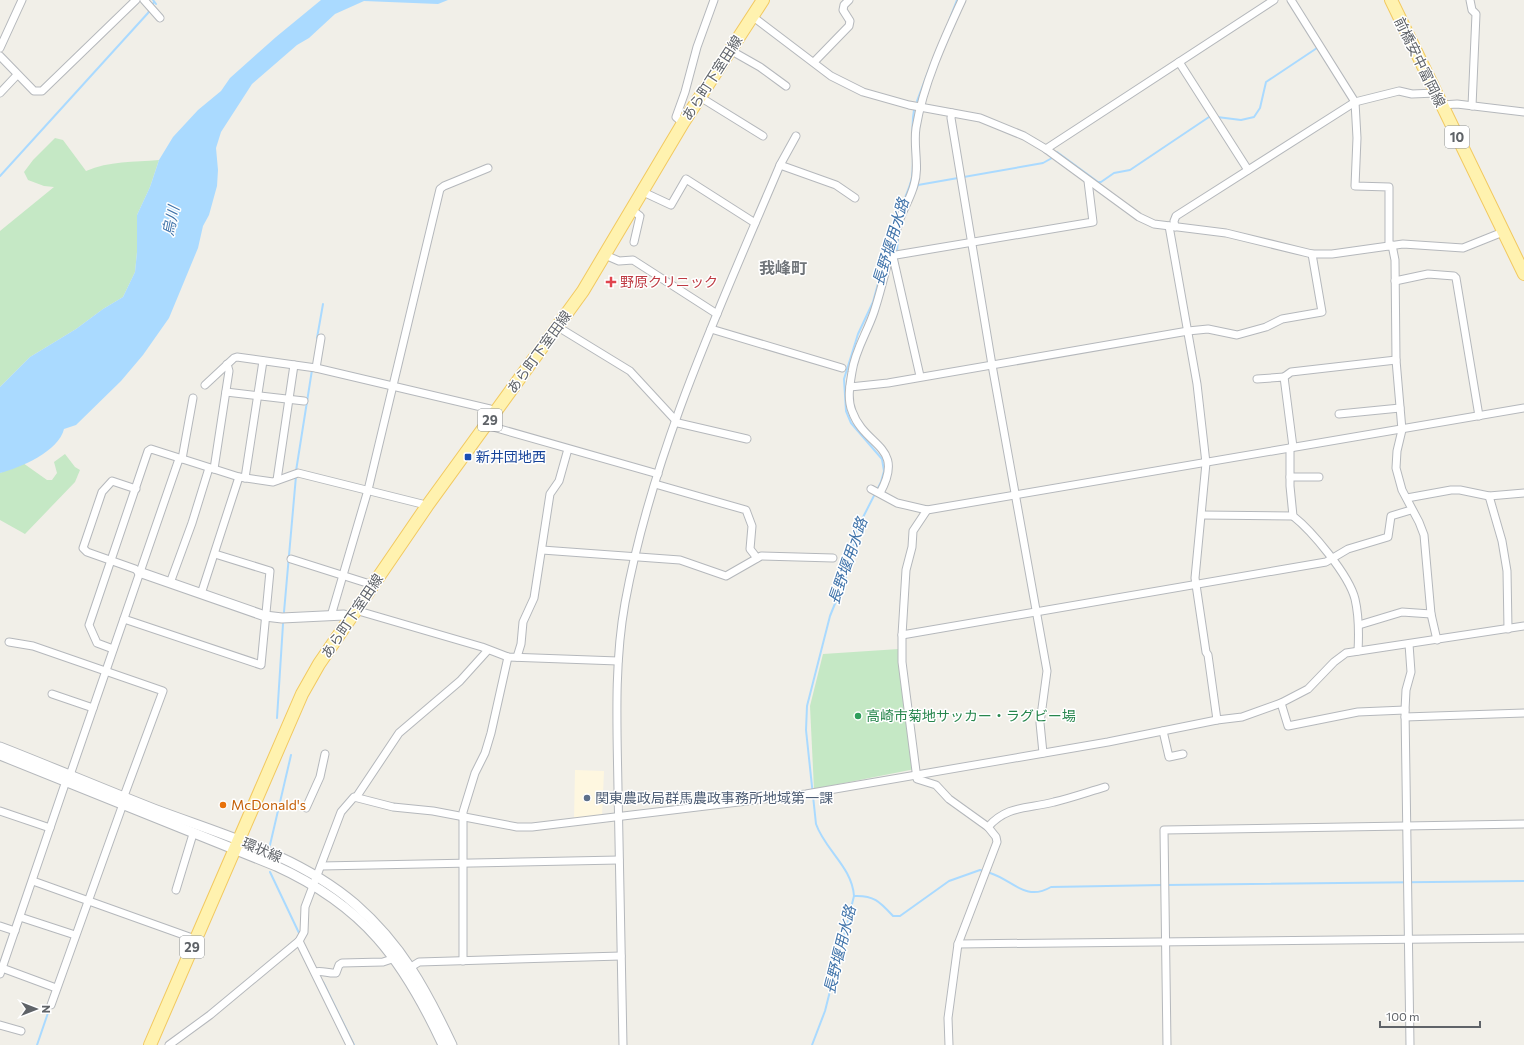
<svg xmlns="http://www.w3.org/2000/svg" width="1524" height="1045" font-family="Commissioner,'Noto Sans JP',sans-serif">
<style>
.commercial{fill:#fef7e0}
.green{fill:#c5e8c5}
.water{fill:#aadaff}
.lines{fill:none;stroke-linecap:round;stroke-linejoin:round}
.stream{stroke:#aadaff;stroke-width:2}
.minor-casing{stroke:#b5b8bc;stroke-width:9}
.tertiary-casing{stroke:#b5b8bc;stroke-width:11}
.primary-casing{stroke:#f2c960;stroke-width:14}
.minor{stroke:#fff;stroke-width:7}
.tertiary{stroke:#fff;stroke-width:9}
.primary{stroke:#fff2af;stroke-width:12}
.health-dot{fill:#e0444e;stroke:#fff;stroke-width:1.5}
.transit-dot{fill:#1a4fb4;stroke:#fff;stroke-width:1.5}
.leisure-dot{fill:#2e9e5b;stroke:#fff;stroke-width:1.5}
.service-dot{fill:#5c6f8a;stroke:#fff;stroke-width:1.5}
.food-dot{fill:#e8710a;stroke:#fff;stroke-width:1.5}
.labels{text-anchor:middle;stroke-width:3;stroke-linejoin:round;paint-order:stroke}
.shield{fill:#fff;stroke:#8f9295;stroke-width:1}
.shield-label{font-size:13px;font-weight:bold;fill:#5f6368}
.street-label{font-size:14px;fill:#5f6368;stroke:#fff}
.health-label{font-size:14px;fill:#be3a42;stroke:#fff;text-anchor:start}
.transit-label{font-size:14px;fill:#164399;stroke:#fff;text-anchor:start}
.leisure-label{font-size:14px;fill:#27864d;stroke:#fff;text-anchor:start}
.service-label{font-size:14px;fill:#4e5e75;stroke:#fff;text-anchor:start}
.food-label{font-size:14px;fill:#c56008;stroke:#fff;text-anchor:start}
.water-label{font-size:15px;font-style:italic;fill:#4174aa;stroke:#fff}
.quarter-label{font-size:16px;font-weight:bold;fill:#70757a;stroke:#fff}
</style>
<rect width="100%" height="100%" fill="#f1efe8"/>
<polygon class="commercial" points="575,770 604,771 602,817 574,820"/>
<g class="green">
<path d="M55 138 63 140 86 171C109 161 134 162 159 160L150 187 137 215V252L135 272 123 297 103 309 76 329 30 357 0 387V231L54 187 44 186 28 180 24 172 33 160Z"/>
<polygon points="65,454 75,467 80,470 75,482 25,534 0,520 0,473 23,463 47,480 52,480 57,473 54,462"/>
<polygon points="899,649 915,769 814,789 810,706 823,654"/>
</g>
<path class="water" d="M321 0H448L438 4 364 1 335 14 309 38 297 45 252 84 221 132 216 148 218 170 217 186 209 215 203 226 198 248 169 318 143 355 121 381 76 425 64 429C59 451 20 468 0 473V387L30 357 76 329 103 309 123 297 135 272 137 252V215L150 187 159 160 173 137 198 110 221 91 230 78 276 37Z"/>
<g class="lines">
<g class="stream">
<polyline points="153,0 156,4"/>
<polyline points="949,21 957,0"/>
<polyline points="917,101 931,64"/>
<polyline points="1217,117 1241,120 1254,117 1260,108 1266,82 1317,48"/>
<polyline points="1057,152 1098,182 1101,182 1114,173 1130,170 1209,117"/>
<polyline points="0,176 148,13 154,2"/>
<polyline points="916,190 918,185 1043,163 1052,158"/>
<path d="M899 212C903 201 910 189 912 177 915 155 910 133 914 110"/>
<polyline points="897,252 898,237"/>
<polyline points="317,338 323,304"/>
<polyline points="296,471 312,370"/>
<polyline points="284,612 296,476"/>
<polyline points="277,718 283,624"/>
<polyline points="270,845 291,755"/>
<polyline points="270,872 299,933"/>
<path d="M990 873C1013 880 1025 902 1051 887L1163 885"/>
<polyline points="1167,885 1524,881"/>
<path d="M854 896C874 895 880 902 893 916H900L949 881 980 870 984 871"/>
<polyline points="323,982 354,1045"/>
<polyline points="37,1045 50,1007"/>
<path d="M812 1045 825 1011 854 896C852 867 825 850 816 824L806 730 807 706 830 616 847 574 857 529 881 482 884 471 882 459 851 423 846 411 844 379 858 334 873 302 888 247"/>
</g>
<defs>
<g id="minor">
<polyline points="144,0 160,18"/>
<polyline points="1291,0 1355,102 1357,138 1355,186 1389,187 1389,246"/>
<polyline points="1470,0 1472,10 1476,14 1472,106"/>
<polyline points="752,16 831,76 863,92 909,105 980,118 1024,136 1046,149 1139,217 1154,224 1226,233 1312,254 1332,254 1403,244 1463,248 1503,232"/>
<polyline points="0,48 22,0"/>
<polyline points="730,50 760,67 786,86"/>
<polyline points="0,56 34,91 42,91 136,0"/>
<polyline points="814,62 849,26 850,21 843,10 844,5 849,0"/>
<polyline points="1179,62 1248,170"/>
<polyline points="0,93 17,75"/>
<polyline points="700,97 763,136"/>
<polyline points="1442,105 1457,104 1524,112"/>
<polyline points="952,113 951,118 992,365 1047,671 1040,723 1043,753"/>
<polyline points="683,123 676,117 685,92 697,47 714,0"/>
<polyline points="1046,149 1274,0"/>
<polyline points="780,165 836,185 855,198"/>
<polyline points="641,191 671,205 686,179 755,223"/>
<polyline points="631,209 640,216 634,242"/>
<polyline points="1169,226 1197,384 1206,463 1195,578 1206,652 1208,655 1217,720"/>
<polyline points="1175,227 1174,221 1176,216 1355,102 1399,91 1412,94 1436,93"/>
<polyline points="1392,245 1395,260 1396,360 1402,430 1397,451 1396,468 1402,490 1419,522 1424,535 1431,614 1437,640"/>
<polyline points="605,255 619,261 633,260 717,314"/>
<polyline points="890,256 1093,222 1088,181"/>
<polyline points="893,257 920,376"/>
<polyline points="1395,281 1428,274 1454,276 1456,278 1479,416"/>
<polyline points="558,327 630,371 678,423 747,439"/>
<polyline points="711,329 842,368"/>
<polyline points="316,368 321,338"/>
<polyline points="1284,377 1291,372 1396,360"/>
<polyline points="1257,379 1284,377 1293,447"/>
<polyline points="205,385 234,358 237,357 316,368 490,409 495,412"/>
<polyline points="850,387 888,383 1188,331 1208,329 1237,335 1266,327 1282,319 1322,312 1312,254"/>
<polyline points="226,392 304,401"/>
<polyline points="1339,414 1400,408"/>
<polyline points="487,424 493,427 658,474"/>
<path d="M1290 448V486L1293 516C1312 531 1349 575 1355 599 1359 616 1359 633 1358 651"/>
<polyline points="182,459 193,398"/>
<polyline points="214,469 229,371 227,364"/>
<polyline points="1290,477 1319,477"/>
<polyline points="245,478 263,361"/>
<polyline points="277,480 294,365"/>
<polyline points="655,484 746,510 752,526 750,549 757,558"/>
<polyline points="136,489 112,481 102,492 83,548 87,552 135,569 139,572"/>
<polyline points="871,489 897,503 927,510 1524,408"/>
<path d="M880 493C906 445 865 448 852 411 847 399 850 384 852 372 855 350 867 333 874 312 884 282 890 249 900 219 904 208 911 197 914 185 920 167 913 147 916 128 923 85 944 39 962 0"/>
<polyline points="1489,496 1502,541 1507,571 1508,629"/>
<polyline points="1407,498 1451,490 1460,490 1489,496 1524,493"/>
<polyline points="927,510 913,531 912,547 906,570 902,635 902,662 917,779 936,785 949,799 988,827 996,837 997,842 958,944 948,1018 949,1045"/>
<polyline points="1202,515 1293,516"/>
<polyline points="542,550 680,560 726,576 761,556 833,558"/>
<polyline points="291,559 373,585"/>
<polyline points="170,583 192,523 209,468"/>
<polyline points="201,594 239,477"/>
<polyline points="355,610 482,647 508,657 618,661"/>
<polyline points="331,616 368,490 440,189 444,186 488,168"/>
<polyline points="124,619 261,665 270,571 215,554"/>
<polyline points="1359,625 1402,612 1431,614"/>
<polyline points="902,635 1326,562 1348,549 1388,537 1391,516 1411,510"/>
<polyline points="9,642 33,646 163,691 124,796"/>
<polyline points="1409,644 1411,672 1406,690 1405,710 1410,1045"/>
<polyline points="113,649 97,643 89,625 148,451 151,449 239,477 273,482 298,473 422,504 427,506"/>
<polyline points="517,657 521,644 523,622 534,598 550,494 559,481 568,449"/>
<polyline points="52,694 93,708"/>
<polyline points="1281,703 1288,726 1358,712 1405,710"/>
<polyline points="1405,717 1524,713"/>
<polyline points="1163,731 1169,757 1183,754"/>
<polyline points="70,775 179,459"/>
<polyline points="357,796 399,733 460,681 488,650"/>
<polyline points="306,808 320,777 325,754"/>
<polyline points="0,811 50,828"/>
<path d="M988 827C1007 805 1028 809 1054 802 1071 798 1088 792 1105 787"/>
<polyline points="321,866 619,860"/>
<polyline points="33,881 195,939"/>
<polyline points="176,890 193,834"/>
<polyline points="20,917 75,935"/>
<polyline points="0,926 15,931"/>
<polyline points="299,941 350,1045"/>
<polyline points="958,944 1524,938"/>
<polyline points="463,961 463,812 475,773 485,753 491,733 508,657"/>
<polyline points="411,967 419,962 621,956"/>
<polyline points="2,968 56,988"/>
<path d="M315 972C322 970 329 974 336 973L339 965 342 963 383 962 395 958"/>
<polyline points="0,974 66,781"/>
<polyline points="51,1005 123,804"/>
<polyline points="0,1025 21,1031"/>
<polyline points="169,1045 210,1015 299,941 304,932 305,907 341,812 354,797 393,807 433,811 517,827 532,827 806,794 1108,742 1217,720 1242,717 1281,703 1308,689 1334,662 1346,653 1524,626"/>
<path d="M623 1045C621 960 620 875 618 789 617 727 614 664 625 603 653 450 720 307 780 165L796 136"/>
<polyline points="1167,1045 1164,830 1524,824"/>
</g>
<g id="tertiary">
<polyline points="139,572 265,616 282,618 344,615 350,618"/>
<path d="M0 747C51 767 103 789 154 809 223 835 298 855 355 904 402 945 426 990 452 1045"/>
<path d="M0 755 276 866C364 906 403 959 443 1045"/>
</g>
<g id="primary">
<polyline points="1391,0 1524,274"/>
<polyline points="150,1045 302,694 319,664 427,506 583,291 683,123 763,0"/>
</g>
</defs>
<use href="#minor" class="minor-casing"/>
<use href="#tertiary" class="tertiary-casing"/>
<use href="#primary" class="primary-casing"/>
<use href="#minor" class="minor"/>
<use href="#tertiary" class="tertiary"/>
<use href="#primary" class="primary"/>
</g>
<path class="health-dot" d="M609 276h4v4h4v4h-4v4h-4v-4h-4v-4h4z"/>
<rect class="transit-dot" x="464" y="453" width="8" height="8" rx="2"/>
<circle class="leisure-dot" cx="858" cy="716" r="4"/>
<circle class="service-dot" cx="587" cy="798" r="4"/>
<circle class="food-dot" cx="223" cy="805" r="4"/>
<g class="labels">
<g class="shield">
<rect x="1445" y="126" width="24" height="22" rx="3"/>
<rect x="478" y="409" width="24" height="22" rx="3"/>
<rect x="180" y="936" width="24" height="22" rx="3"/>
</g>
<g class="shield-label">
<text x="1457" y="142">10</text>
<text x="490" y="425">29</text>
<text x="192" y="952">29</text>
</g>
<g class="street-label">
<text transform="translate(1420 62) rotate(64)" y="5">前橋安中富岡線</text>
<text transform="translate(712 78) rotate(-57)" y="5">あら町下室田線</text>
<text transform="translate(539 352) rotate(-54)" y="5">あら町下室田線</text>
<text transform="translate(352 616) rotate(-56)" y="5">あら町下室田線</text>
<text transform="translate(262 850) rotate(23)" y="5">環状線</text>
</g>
<g class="health-label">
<text x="620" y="287">野原クリニック</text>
</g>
<g class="transit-label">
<text x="476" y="462">新井団地西</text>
</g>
<g class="leisure-label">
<text x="866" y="721">高崎市菊地サッカー・ラグビー場</text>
</g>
<g class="service-label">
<text x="595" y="803">関東農政局群馬農政事務所地域第一課</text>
</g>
<g class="food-label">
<text x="231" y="810">McDonald's</text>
</g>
<g class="water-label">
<text transform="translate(171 221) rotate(-78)" y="5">烏川</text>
<text transform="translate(891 242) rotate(-73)" y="5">長野堰用水路</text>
<text transform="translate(848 561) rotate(-71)" y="5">長野堰用水路</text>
<text transform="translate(840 950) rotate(-76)" y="5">長野堰用水路</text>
</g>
<g class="quarter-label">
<text x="783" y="274">我峰町</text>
</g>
</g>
<g transform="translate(36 1009) rotate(90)" stroke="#ffffff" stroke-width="3" paint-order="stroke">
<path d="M0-3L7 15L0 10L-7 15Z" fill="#5f6368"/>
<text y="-6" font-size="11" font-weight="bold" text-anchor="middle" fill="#5f6368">N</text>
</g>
<path d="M1380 1021v6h100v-6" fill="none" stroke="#5f6368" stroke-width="2"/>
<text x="1386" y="1021" font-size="12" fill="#5f6368" stroke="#ffffff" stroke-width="3" paint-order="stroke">100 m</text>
</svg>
